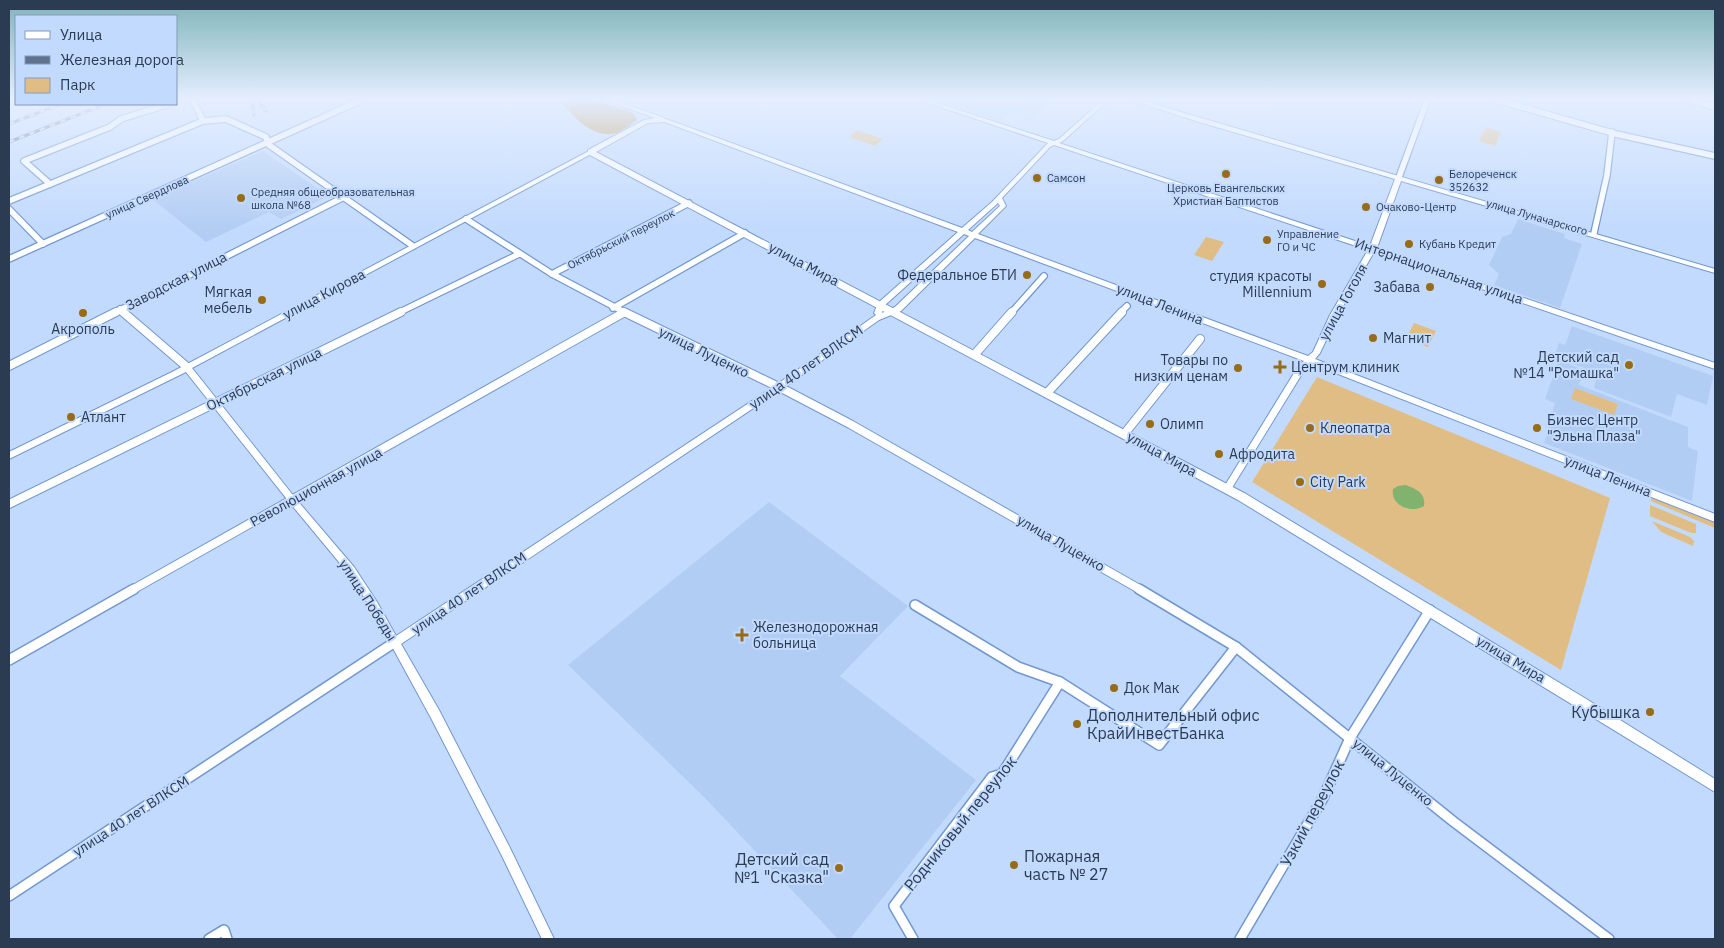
<svg xmlns="http://www.w3.org/2000/svg" width="1724" height="948" font-family="'IBM Plex Sans',sans-serif">
<style>
.built{fill:#b2cdf3}
.green{fill:#e1bd86}
.forest{fill:#c09246}
.water{fill:#81b36f}
.lines{fill:none;stroke-linecap:round;stroke-linejoin:round}
.minor-far2-casing{stroke:#7298cf;stroke-width:8}
.minor-far1-casing{stroke:#7298cf;stroke-width:10}
.minor-casing{stroke:#7298cf;stroke-width:12}
.tertiary-casing{stroke:#7298cf;stroke-width:2}
.secondary-casing{stroke:#7298cf;stroke-width:2}
.minor-far2{stroke:#fff;stroke-width:5.5}
.minor-far1{stroke:#fff;stroke-width:8}
.minor{stroke:#fff;stroke-width:9}
.tertiary{fill:#fff;fill-rule:evenodd}
.secondary{fill:#fff;fill-rule:evenodd}
.rail-casing{stroke:#60728e;stroke-width:3}
.rail{stroke:#c2dafe;stroke-width:2;stroke-dasharray:5.5;stroke-linecap:butt}
.poi-dot{fill:#976b18;stroke:#c2dafe;stroke-width:2}
.labels{text-anchor:middle;stroke-width:4;stroke-linejoin:round;paint-order:stroke}
.far-poi-label{font-size:11px;fill:#2b3b52;stroke:#c2dafe;text-anchor:start}
.far-street-label{font-size:11px;fill:#2b3b52;stroke:#c2dafe}
.street-label{font-size:14px;fill:#2b3b52;stroke:#c2dafe}
.poi-label{font-size:14px;fill:#2b3b52;stroke:#c2dafe;text-anchor:start}
.near-poi-label{font-size:16px;fill:#2b3b52;stroke:#c2dafe;text-anchor:end}
.near-street-label{font-size:16px;fill:#2b3b52;stroke:#c2dafe}
</style>
<rect width="100%" height="100%" fill="#c2dafe"/>
<g class="built">
<polygon points="926,98 1051,98 1030,120 1009,113 1001,120 997,120"/>
<polygon points="263,151 329,196 281,219 269,212 206,242 152,199"/>
<polygon points="1518,219 1565,234 1564,238 1582,244 1560,308 1494,285 1499,274 1489,265 1502,237 1511,234"/>
<polygon points="1572,326 1713,376 1707,405 1677,394 1671,417 1594,388 1598,373 1554,357 1559,343 1565,345"/>
<polygon points="1559,360 1584,370 1579,385 1688,427 1688,447 1698,451 1692,501 1544,443 1555,403 1545,399"/>
<polygon points="769,502 908,606 840,676 976,780 850,939 838,939 704,797 568,665"/>
</g>
<g class="green">
<polygon points="1486,127 1501,132 1495,146 1479,141"/>
<polygon points="857,130 883,139 875,146 849,137"/>
<polygon points="1206,237 1224,242 1212,261 1194,255"/>
<polygon points="1414,323 1436,331 1428,347 1406,339"/>
<polygon points="1317,377 1610,498 1561,670 1252,482"/>
<polygon points="1575,388 1618,404 1614,415 1571,399"/>
<polygon points="1657,498 1715,522 1715,528 1651,501 1651,499"/>
<polygon points="1650,505 1696,524 1696,533 1691,533 1650,516"/>
<polygon points="1652,521 1690,537 1694,541 1693,546 1661,532"/>
</g>
<path class="forest" d="M558 98H589L633 113 637 120C631 124 623 131 616 133 591 139 572 115 558 98Z"/>
<path class="water" d="M1406 485C1416 489 1426 493 1424 506 1412 514 1390 506 1393 489L1398 486Z"/>
<g class="lines">
<defs>
<g id="minor-far2">
<polyline points="192,98 203,121 226,119 266,137 269,145 413,246"/>
<polyline points="1490,98 1616,134 1715,156"/>
<polyline points="1685,98 1715,107"/>
<polyline points="176,101 183,98"/>
<polyline points="1399,177 1428,98"/>
<polyline points="50,184 24,161 110,127 121,119 169,104"/>
<polyline points="9,201 203,121"/>
<polyline points="9,209 43,244"/>
<polyline points="466,219 552,274 626,313"/>
<polyline points="1594,233 1607,175 1612,132"/>
<polyline points="9,259 366,98"/>
<polyline points="552,274 689,203"/>
<polyline points="613,308 745,233"/>
<polyline points="120,309 125,313"/>
<polyline points="114,313 344,197"/>
<polyline points="398,313 519,254"/>
<polyline points="1011,313 1044,276"/>
<polyline points="1120,313 1127,306"/>
</g>
<g id="minor-far1">
<polyline points="123,312 187,367"/>
<polyline points="624,312 787,391 850,424 1141,590"/>
<polyline points="975,354 1012,312"/>
<polyline points="9,366 116,312"/>
<polyline points="1047,393 1122,312"/>
<polyline points="1125,433 1200,339"/>
<polyline points="9,504 401,312"/>
<polyline points="132,590 623,313"/>
</g>
<g id="minor">
<polyline points="1139,589 1236,647 1454,822 1609,939"/>
<polyline points="915,605 1018,667 1060,682"/>
<polyline points="9,660 134,589"/>
<polyline points="9,896 395,642"/>
<polyline points="209,939 224,930 227,939"/>
<polyline points="913,939 894,906 992,777 1002,774 1060,682 1159,745 1236,647"/>
<polyline points="1240,939 1323,798 1350,738 1430,610"/>
</g>
<path id="tertiary" d="M913 98H921L1054 141 1059 139 1105 98H1111L1063 141 1059 143 1370 246 1395 179 1199 122 1125 98H1133L1715 269V273L1401 181 1377 248 1715 363V369L1374 252 1338 315 1320 353 1315 359 1715 514V522L1310 363 1305 369 1230 491H1224L1223 489 1224 487 1299 365 1304 361 975 238 901 311 879 320 782 389 401 644 439 710 510 848 554 939H542L502 856 431 718 371 608 348 573 290 503 186 372 9 459V452L174 371 589 151H593V153L192 368 296 499 354 567 377 602 396 636 776 385 876 315 874 313 878 303 958 232 662 121V119H666L962 228 992 202 1048 143ZM1054 145 1368 250 1330 315 1313 352 1308 356 978 234 1006 206 1002 198 1050 147ZM998 203 1000 206 972 232 968 230ZM964 234 969 236 895 307 882 313 884 306Z"/>
<polygon id="secondary" points="599,98 607,98 662,117 667,120 664,122 648,123 596,152 1246,494 1583,697 1715,779 1715,792 1238,500 588,154 588,150 644,120 655,118"/>
</defs>
<use href="#minor-far2" class="minor-far2-casing"/>
<use href="#minor-far1" class="minor-far1-casing"/>
<use href="#minor" class="minor-casing"/>
<use href="#tertiary" class="tertiary-casing"/>
<use href="#secondary" class="secondary-casing"/>
<use href="#minor-far2" class="minor-far2"/>
<use href="#minor-far1" class="minor-far1"/>
<use href="#minor" class="minor"/>
<use href="#tertiary" class="tertiary"/>
<use href="#secondary" class="secondary"/>
<defs>
<g id="rail">
<polyline points="252,98 254,115"/>
<polyline points="256,98 266,111"/>
<polyline points="9,124 61,104"/>
<polyline points="9,142 106,104"/>
</g>
</defs>
<use href="#rail" class="rail-casing"/>
<use href="#rail" class="rail"/>
</g>
<linearGradient id="sky" x2="0" y2="1"><stop stop-color="#7fb4b8"/><stop offset="0.43" stop-color="#e4eeff"/><stop offset="1" stop-color="#e4eeff" stop-opacity="0"/></linearGradient>
<rect width="1724" height="230" fill="url(#sky)"/>
<g class="poi-dot">
<circle cx="1226" cy="174" r="5"/>
<circle cx="1037" cy="178" r="5"/>
<circle cx="1439" cy="180" r="5"/>
<circle cx="241" cy="198" r="5"/>
<circle cx="1366" cy="207" r="5"/>
<circle cx="1267" cy="240" r="5"/>
<circle cx="1409" cy="244" r="5"/>
<circle cx="1027" cy="275" r="5"/>
<circle cx="1322" cy="284" r="5"/>
<circle cx="1430" cy="287" r="5"/>
<circle cx="262" cy="300" r="5"/>
<circle cx="83" cy="313" r="5"/>
<circle cx="1373" cy="338" r="5"/>
<circle cx="1629" cy="365" r="5"/>
<path d="M1277.5 359.5h5v5h5v5h-5v5h-5v-5h-5v-5h5z"/>
<circle cx="1238" cy="368" r="5"/>
<circle cx="71" cy="417" r="5"/>
<circle cx="1150" cy="424" r="5"/>
<circle cx="1310" cy="428" r="5"/>
<circle cx="1537" cy="428" r="5"/>
<circle cx="1219" cy="454" r="5"/>
<circle cx="1300" cy="482" r="5"/>
<path d="M739.5 627.5h5v5h5v5h-5v5h-5v-5h-5v-5h5z"/>
<circle cx="1114" cy="688" r="5"/>
<circle cx="1650" cy="712" r="5"/>
<circle cx="1077" cy="724" r="5"/>
<circle cx="1014" cy="865" r="5"/>
<circle cx="839" cy="868" r="5"/>
</g>
<g class="labels">
<g class="far-poi-label">
<text x="1449" y="178">Белореченск<tspan x="1449" dy="13">352632</tspan></text>
<text x="1047" y="182">Самсон</text>
<text x="1226" y="192" text-anchor="middle">Церковь Евангельских<tspan x="1226" dy="13">Христиан Баптистов</tspan></text>
<text x="251" y="196">Средняя общеобразовательная<tspan x="251" dy="13">школа №68</tspan></text>
<text x="1376" y="211">Очаково-Центр</text>
<text x="1277" y="238">Управление<tspan x="1277" dy="13">ГО и ЧС</tspan></text>
<text x="1419" y="248">Кубань Кредит</text>
</g>
<g class="far-street-label">
<text transform="translate(147 197) rotate(-24)" y="4">улица Свердлова</text>
<text transform="translate(1537 217) rotate(16)" y="4">улица Луначарского</text>
<text transform="translate(621 239) rotate(-27)" y="4">Октябрьский переулок</text>
</g>
<g class="street-label">
<text transform="translate(804 264) rotate(28)" y="5">улица Мира</text>
<text transform="translate(1439 271) rotate(19)" y="5">Интернациональная улица</text>
<text transform="translate(176 281) rotate(-27)" y="5">Заводская улица</text>
<text transform="translate(324 294) rotate(-28)" y="5">улица Кирова</text>
<text transform="translate(1343 302) rotate(-61)" y="5">улица Гоголя</text>
<text transform="translate(1160 304) rotate(21)" y="5">улица Ленина</text>
<text transform="translate(704 352) rotate(26)" y="5">улица Луценко</text>
<text transform="translate(806 367) rotate(-35)" y="5">улица 40 лет ВЛКСМ</text>
<text transform="translate(264 379) rotate(-26)" y="5">Октябрьская улица</text>
<text transform="translate(1162 454) rotate(29)" y="5">улица Мира</text>
<text transform="translate(1608 476) rotate(21)" y="5">улица Ленина</text>
<text transform="translate(316 487) rotate(-29)" y="5">Революционная улица</text>
<text transform="translate(1061 543) rotate(30)" y="5">улица Луценко</text>
<text transform="translate(469 593) rotate(-34)" y="5">улица 40 лет ВЛКСМ</text>
<text transform="translate(368 600) rotate(57)" y="5">улица Победы</text>
<text transform="translate(1511 659) rotate(31)" y="5">улица Мира</text>
<text transform="translate(1393 772) rotate(39)" y="5">улица Луценко</text>
<text transform="translate(131 816) rotate(-33)" y="5">улица 40 лет ВЛКСМ</text>
</g>
<g class="poi-label">
<text x="1017" y="280" text-anchor="end">Федеральное БТИ</text>
<text x="1312" y="281" text-anchor="end">студия красоты<tspan x="1312" dy="16">Millennium</tspan></text>
<text x="1420" y="292" text-anchor="end">Забава</text>
<text x="252" y="297" text-anchor="end">Мягкая<tspan x="252" dy="16">мебель</tspan></text>
<text x="83" y="334" text-anchor="middle">Акрополь</text>
<text x="1383" y="343">Магнит</text>
<text x="1619" y="362" text-anchor="end">Детский сад<tspan x="1619" dy="16">№14 "Ромашка"</tspan></text>
<text x="1228" y="365" text-anchor="end">Товары по<tspan x="1228" dy="16">низким ценам</tspan></text>
<text x="1291" y="372">Центрум клиник</text>
<text x="81" y="422">Атлант</text>
<text x="1547" y="425">Бизнес Центр<tspan x="1547" dy="16">"Эльна Плаза"</tspan></text>
<text x="1160" y="429">Олимп</text>
<text x="1320" y="433">Клеопатра</text>
<text x="1229" y="459">Афродита</text>
<text x="1310" y="487">City Park</text>
<text x="753" y="632">Железнодорожная<tspan x="753" dy="16">больница</tspan></text>
<text x="1124" y="693">Док Мак</text>
</g>
<g class="near-poi-label">
<text x="1640" y="718">Кубышка</text>
<text x="1087" y="721" text-anchor="start">Дополнительный офис<tspan x="1087" dy="18">КрайИнвестБанка</tspan></text>
<text x="1024" y="862" text-anchor="start">Пожарная<tspan x="1024" dy="18">часть № 27</tspan></text>
<text x="829" y="865">Детский сад<tspan x="829" dy="18">№1 "Сказка"</tspan></text>
</g>
<g class="near-street-label">
<text transform="translate(1312 813) rotate(-62)" y="6">Узкий переулок</text>
<text transform="translate(960 823) rotate(-51)" y="6">Родниковый переулок</text>
</g>
</g>
<rect width="1724" height="948" fill="none" stroke="#2b3b52" stroke-width="20"/>
<rect x="15" y="15" width="162" height="90" fill="#c2dafe" stroke="#869ab9"/>
<rect x="25" y="31" width="25" height="8" fill="#ffffff" stroke="#869ab9"/>
<text x="60" y="40" font-size="15" fill="#2b3b52">Улица</text>
<rect x="25" y="56" width="25" height="8" fill="#60728e" stroke="#869ab9"/>
<text x="60" y="65" font-size="15" fill="#2b3b52">Железная дорога</text>
<rect x="25" y="78" width="25" height="15" fill="#e1bd86" stroke="#869ab9"/>
<text x="60" y="90" font-size="15" fill="#2b3b52">Парк</text>
</svg>
